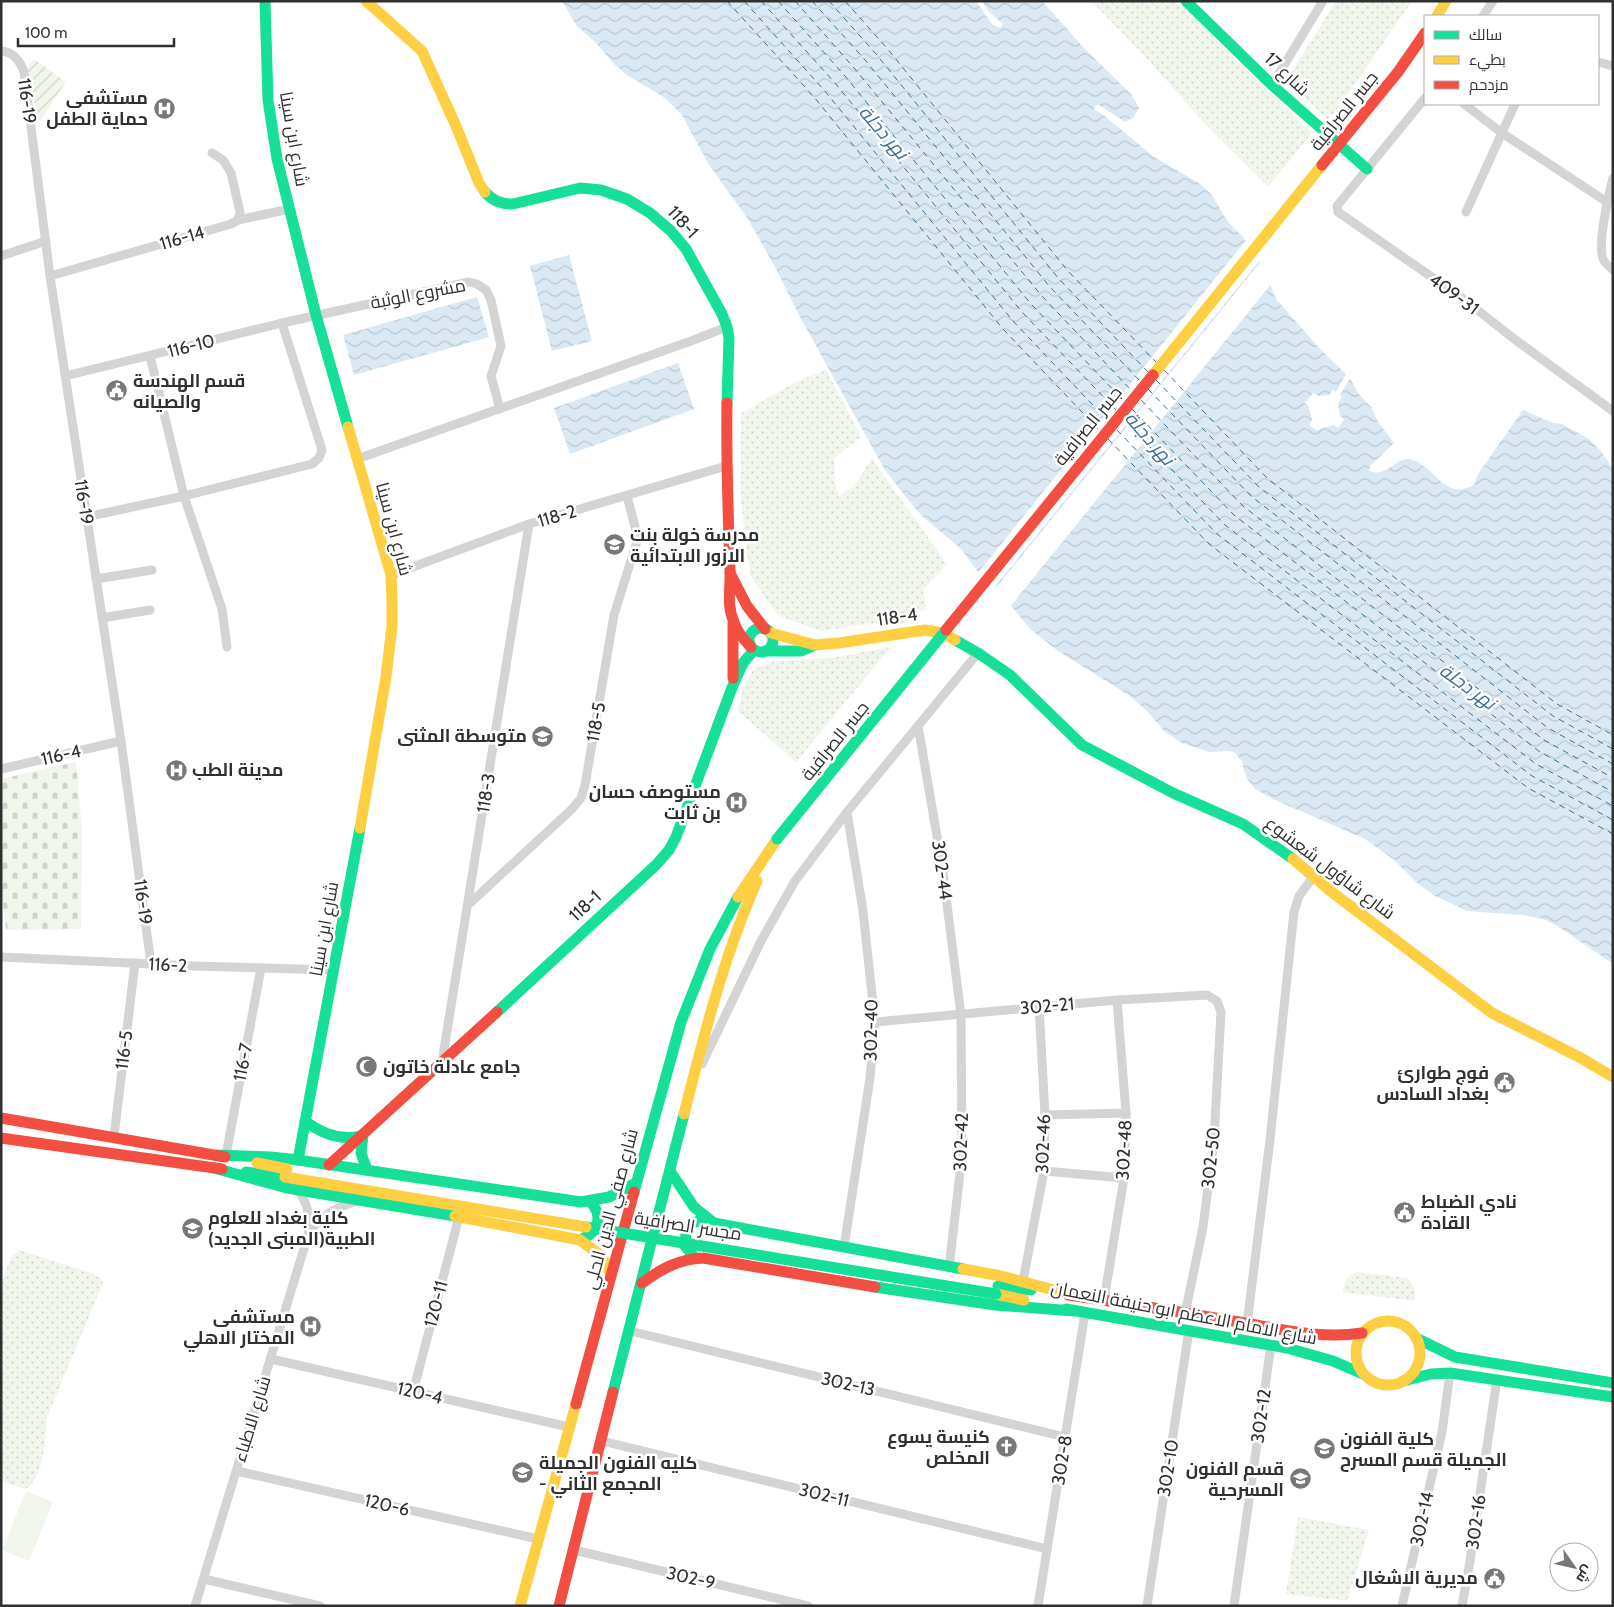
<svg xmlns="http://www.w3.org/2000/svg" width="1614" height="1607" font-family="Cabin,Cairo,sans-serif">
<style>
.grass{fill:url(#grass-dots)}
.cemetery{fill:url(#cemetery-stones)}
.garden{fill:url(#garden-furrows)}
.pitch{fill:#f1f6ed}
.water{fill:url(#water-waves)}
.pier{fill:#fff}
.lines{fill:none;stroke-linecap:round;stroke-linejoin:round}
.ferry{stroke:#3b7196;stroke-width:1;stroke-dasharray:6 5;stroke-linecap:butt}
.street{stroke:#d4d4d4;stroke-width:9}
.fast{stroke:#16e098;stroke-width:11}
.slow{stroke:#ffcf43;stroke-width:11}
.jam{stroke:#f24e42;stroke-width:11}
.fast-bridge{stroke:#16e098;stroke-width:11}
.slow-bridge{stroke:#ffcf43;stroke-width:11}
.jam-bridge{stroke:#f24e42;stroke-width:11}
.labels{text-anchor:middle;stroke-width:5;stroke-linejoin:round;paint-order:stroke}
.street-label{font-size:18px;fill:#303030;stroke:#fff}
.poi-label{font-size:18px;font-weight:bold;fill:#303030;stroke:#fff;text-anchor:end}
.water-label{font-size:19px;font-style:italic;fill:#3b7196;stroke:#fff}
</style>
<defs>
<pattern id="grass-dots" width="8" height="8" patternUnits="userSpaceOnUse" patternTransform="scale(1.25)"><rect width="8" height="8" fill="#f1f6ed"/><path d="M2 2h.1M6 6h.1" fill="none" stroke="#cfd3cc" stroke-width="1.8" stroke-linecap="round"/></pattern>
<pattern id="cemetery-stones" width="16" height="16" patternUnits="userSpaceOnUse" patternTransform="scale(1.25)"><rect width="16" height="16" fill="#f1f6ed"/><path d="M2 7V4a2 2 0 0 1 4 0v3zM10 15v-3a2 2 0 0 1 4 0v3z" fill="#cfd3cc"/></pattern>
<pattern id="garden-furrows" width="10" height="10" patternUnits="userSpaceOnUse" patternTransform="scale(1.25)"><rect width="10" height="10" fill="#f1f6ed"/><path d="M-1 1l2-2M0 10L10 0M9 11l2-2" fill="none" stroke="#cfd3cc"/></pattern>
<pattern id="water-waves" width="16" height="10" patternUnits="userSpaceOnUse" patternTransform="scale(1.25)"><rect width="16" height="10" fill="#dae9f3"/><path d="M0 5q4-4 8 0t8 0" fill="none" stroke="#bbc8d1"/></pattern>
</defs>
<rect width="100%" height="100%" fill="#fff"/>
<g class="grass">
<polygon points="1091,1 1175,1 1312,133 1268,187 1204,123 1142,53"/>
<polygon points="1336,1 1412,1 1346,97 1328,120 1289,82 1290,75"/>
<polygon points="826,370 861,437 834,458 835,483 839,496 854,486 872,459 947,564 923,590 926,608 898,626 896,620 821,631 777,615 750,575 741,501 741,413 796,382"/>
<polygon points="891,647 796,762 738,711 744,685 754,669 775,661 831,658"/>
<path d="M19 1250 94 1274 100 1278 103 1283 46 1420C47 1437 42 1483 25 1489L1 1481V1284L11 1257Z"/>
<path d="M1356 1272 1407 1278 1414 1287 1415 1301 1343 1292C1343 1281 1347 1278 1356 1272Z"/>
<polygon points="1298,1517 1369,1530 1347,1601 1286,1594"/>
</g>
<polygon class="cemetery" points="76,762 82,831 81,929 6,930 1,886 1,779"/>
<polygon class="garden" points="34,59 66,82 41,120 38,121 27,68"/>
<polygon class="pitch" points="26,1491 53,1502 29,1561 2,1550"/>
<g class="water">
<path d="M562 1H976L992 24 1000 28 1003 24 988 11 982 1H1042L1084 48 1131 94 1139 108 1133 118 1125 122 1099 105H1096L1094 109 1106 117 1154 157 1199 183 1211 194 1228 222 1243 237 1263 266 1276 299 1321 350 1350 378 1358 393 1371 407 1378 422 1394 443 1371 465 1369 470 1370 471C1387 479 1397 454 1413 460 1437 469 1445 501 1474 485L1478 474 1523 410 1553 423 1562 424 1589 439 1600 450 1613 469V964L1556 925 1543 919 1523 915 1467 911 1435 896 1416 882 1393 859 1365 839 1273 799 1255 789 1248 780 1243 768 1242 761 1234 752 1229 751 1209 752 1182 743 1165 732 1147 711 1130 696 1058 651 1030 629 1000 592 979 573 960 548 922 516 905 496 885 470 800 317 774 265 746 216 709 165 682 115 665 98 627 75 615 65 594 41 577 26Z"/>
<polygon points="569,255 592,341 552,351 530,266"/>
<polygon points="477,297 489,337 354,375 343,335"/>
<polygon points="678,363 694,409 570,454 554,408"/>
</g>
<g class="pier">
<polygon points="1247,239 1261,259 993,589 977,574"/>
<polygon points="1262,260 1272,283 1009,608 994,590"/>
<polygon points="1346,374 1350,378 1340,395 1342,397 1338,404 1340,416 1344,419 1338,428 1334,425 1322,428 1318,431 1309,425 1312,420 1309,407 1305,403 1313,393 1319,396 1329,395 1333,390 1336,392"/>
</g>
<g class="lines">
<g class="ferry">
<polyline points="727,1 814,97 1003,329 1100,431"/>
<polyline points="744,1 824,90 1013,321 1107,420"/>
<polyline points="761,1 835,83 1022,312 1116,410"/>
<polyline points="778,1 845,76 1031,304 1124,401"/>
<polyline points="795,1 855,69 1041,295 1131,390"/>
<polyline points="812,1 866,61 1050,287 1140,381"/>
<polyline points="829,1 876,54 1059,279 1148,372"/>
<polyline points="845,1 886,47 1068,271 1156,362"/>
<polyline points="1164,370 1267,478 1557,704 1613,735"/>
<polyline points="1156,380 1259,487 1553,716 1613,749"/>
<polyline points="1148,389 1251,496 1548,728 1613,764"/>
<polyline points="1141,400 1243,506 1544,740 1613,778"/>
<polyline points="1132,409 1234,515 1540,752 1613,792"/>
<polyline points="1125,421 1225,525 1536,764 1613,806"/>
<polyline points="1117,430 1217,534 1532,776 1613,820"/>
<polyline points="1108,439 1209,544 1528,788 1613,834"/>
</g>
<g class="street">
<polyline points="1483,16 1493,1"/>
<path d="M1 51C14 52 20 61 24 72L50 276 121 741 151 964"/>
<polyline points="1598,62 1613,66"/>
<polyline points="1272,85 1323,1"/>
<polyline points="1425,98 1337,206 1338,212 1462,298 1517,341 1613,411"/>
<polyline points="1464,104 1502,133 1607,202"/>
<path d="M1613 178C1609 194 1596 248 1604 261 1606 264 1610 267 1613 270"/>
<polyline points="1466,212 1515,104"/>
<polyline points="238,220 290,209"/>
<polyline points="1,256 46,241"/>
<polyline points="50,276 231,224 238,220 240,212 231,173 223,160 212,153"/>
<polyline points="150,356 184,496 222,609 227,647"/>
<polyline points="65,376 282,323 469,282 477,284 486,290 491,300 501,346 491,376 500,409"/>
<polyline points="357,459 691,341 727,327"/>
<polyline points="86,517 184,496 312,464 319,458 322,450 282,323"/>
<polyline points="391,575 529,524 726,466"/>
<polyline points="96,579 152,570"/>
<polyline points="102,618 150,610"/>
<polyline points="918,726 942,865 961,1015 962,1156 949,1268"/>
<polyline points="1,769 121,741"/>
<polyline points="468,905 572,809 581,798 585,785 614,615 638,538 627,496"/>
<polyline points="1,957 194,966 335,970"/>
<polyline points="875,1022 1117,1000 1207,995 1217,1001 1221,1012 1214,1140 1203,1227 1185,1314"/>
<polyline points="442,1062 529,524"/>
<polyline points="702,1064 761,941 795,881 847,812 978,653"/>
<polyline points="1045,1115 1126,1113"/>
<polyline points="114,1136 135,963"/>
<polyline points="226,1155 261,968"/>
<polyline points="1044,1171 1124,1178"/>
<path d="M309 1232C324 1215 333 1208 355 1202"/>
<polyline points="844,1247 870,1078 875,1022 863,911 847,812"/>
<polyline points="1023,1281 1044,1171 1045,1115 1039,1006"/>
<polyline points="1104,1300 1124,1178 1126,1113 1117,1000"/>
<polyline points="1247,1324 1270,1140 1294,912 1299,896 1314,876"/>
<polyline points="630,1331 1065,1437"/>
<polyline points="271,1359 569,1427"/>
<polyline points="413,1392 459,1217"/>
<polyline points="602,1441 1047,1549"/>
<polyline points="237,1471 538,1539"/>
<polyline points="574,1550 808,1606"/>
<polyline points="204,1579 320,1606"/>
<path d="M195 1606 309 1232C309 1216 309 1203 297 1190"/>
<polyline points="1038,1606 1085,1313"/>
<polyline points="1147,1606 1189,1330"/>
<polyline points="1234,1606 1271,1345"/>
<polyline points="1402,1606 1442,1432 1450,1373"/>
<polyline points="1462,1606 1470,1561 1497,1379"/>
</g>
<g class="fast">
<polyline points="265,1 268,100 277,159 316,315 348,427"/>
<polyline points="1186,1 1272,85 1367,169"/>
<path d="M485 192C493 201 501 204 513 204L580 188 601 190 627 199 650 213 671 231 686 249 722 314 727 327 729 338 727 403"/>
<circle cx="761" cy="640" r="12"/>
<polyline points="955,640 978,653 1010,675 1082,745 1173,793 1243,824 1293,859"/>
<polyline points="766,651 801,651 815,645"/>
<polyline points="497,1012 657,864 669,850 676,837 733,685 743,663 754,650"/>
<path d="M305 1121C322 1134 340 1141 361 1136"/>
<polyline points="363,1135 361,1153 367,1170"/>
<polyline points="218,1155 271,1157 298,1160 581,1202 609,1197 636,1183"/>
<polyline points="298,1160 360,828"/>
<polyline points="214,1168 287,1188 455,1216"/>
<polyline points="670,1171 694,1207 714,1223 963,1269"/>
<polyline points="246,1172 285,1177"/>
<polyline points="634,1192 681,1022 710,949 738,897"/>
<path d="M580 1240C599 1232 604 1217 590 1201"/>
<polyline points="695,1258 685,1246 686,1232 692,1223 706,1219"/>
<polyline points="998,1286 1031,1290"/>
<polyline points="875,1287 995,1305 1074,1311"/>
<polyline points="1066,1309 1287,1348 1333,1361 1363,1374"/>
<polyline points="1418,1339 1455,1357 1613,1383"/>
<polyline points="1403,1381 1431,1374 1450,1373 1613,1397"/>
<polyline points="613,1392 684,1114"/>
</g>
<g class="slow">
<polyline points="366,1 422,51 456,126 479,183 485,192"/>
<polyline points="1437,16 1446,1"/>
<polyline points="348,427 391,575 392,601 392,626 386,677 360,828"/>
<polyline points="771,633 815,645 839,643 925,630 943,633 955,640"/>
<polyline points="1293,859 1333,893 1492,1013 1581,1058 1613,1077"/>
<polyline points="738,897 777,839"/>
<path d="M684 1114C704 1035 724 956 757 881"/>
<polyline points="257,1163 287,1169"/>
<polyline points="455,1216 580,1240 600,1255 606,1264 611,1276"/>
<polyline points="963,1269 1001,1276 1076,1296"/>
<polyline points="996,1294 1024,1300"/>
<circle cx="1388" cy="1353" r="32"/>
<polyline points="520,1606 576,1404"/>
</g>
<g class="jam">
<path d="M727 403C726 458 728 513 730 569 731 587 726 605 734 622 737 632 744 640 751 647"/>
<polyline points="730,573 747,606 765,629"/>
<polyline points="733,623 733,678"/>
<polyline points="1,1118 225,1157"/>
<polyline points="1,1138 222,1169"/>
<polyline points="329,1165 497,1012"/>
<path d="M642 1283C661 1269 679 1259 703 1258L875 1287"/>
<path d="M1068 1295C1127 1303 1186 1313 1245 1323 1284 1330 1322 1339 1362 1333"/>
<polyline points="576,1404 634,1192"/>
<polyline points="559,1606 613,1392"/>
</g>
<g class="fast-bridge">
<polyline points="777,839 946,630"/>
<polyline points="586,1227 996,1294"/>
</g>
<g class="slow-bridge">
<polyline points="1153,375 1322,165"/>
<polyline points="285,1177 586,1227"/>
</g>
<g class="jam-bridge">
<polyline points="1322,165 1398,72 1425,33"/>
<polyline points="946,630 1153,375"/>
</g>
</g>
<defs>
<symbol id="hospital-disc" viewBox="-11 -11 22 22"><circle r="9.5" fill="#787878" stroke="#fff"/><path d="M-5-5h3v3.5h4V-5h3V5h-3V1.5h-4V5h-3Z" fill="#fff"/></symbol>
<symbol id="civic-disc" viewBox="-11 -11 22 22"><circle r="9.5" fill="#787878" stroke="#fff"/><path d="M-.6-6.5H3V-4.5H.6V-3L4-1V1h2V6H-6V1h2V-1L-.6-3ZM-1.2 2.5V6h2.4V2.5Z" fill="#fff"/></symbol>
<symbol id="school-disc" viewBox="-11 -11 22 22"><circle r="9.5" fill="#787878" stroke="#fff"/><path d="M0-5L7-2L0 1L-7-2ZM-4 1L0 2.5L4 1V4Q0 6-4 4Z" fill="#fff"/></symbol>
<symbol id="mosque-disc" viewBox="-11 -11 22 22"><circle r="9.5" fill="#787878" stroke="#fff"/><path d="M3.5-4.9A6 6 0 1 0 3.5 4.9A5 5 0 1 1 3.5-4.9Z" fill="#fff"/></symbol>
<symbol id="university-disc" viewBox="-11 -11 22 22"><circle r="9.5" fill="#787878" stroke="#fff"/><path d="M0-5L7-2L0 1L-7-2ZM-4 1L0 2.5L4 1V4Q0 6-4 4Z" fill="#fff"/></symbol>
<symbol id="church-disc" viewBox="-11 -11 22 22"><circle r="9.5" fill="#787878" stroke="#fff"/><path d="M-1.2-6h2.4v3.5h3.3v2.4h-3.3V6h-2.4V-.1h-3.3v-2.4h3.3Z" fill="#fff"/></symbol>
</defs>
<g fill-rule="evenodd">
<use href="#hospital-disc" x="152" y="96" width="25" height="25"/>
<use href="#civic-disc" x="104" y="378" width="25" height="25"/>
<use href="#school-disc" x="602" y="532" width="25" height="25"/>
<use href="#school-disc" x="530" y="724" width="25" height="25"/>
<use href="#hospital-disc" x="164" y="758" width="25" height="25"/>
<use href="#hospital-disc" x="724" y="790" width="25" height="25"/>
<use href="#mosque-disc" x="354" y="1054" width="25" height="25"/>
<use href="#civic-disc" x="1492" y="1070" width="25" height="25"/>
<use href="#civic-disc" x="1392" y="1200" width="25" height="25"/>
<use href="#university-disc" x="180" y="1216" width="25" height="25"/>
<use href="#hospital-disc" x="298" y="1314" width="25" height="25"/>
<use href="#church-disc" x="994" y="1434" width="25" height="25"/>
<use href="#university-disc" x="1312" y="1436" width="25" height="25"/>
<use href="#university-disc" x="510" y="1460" width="25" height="25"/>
<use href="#university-disc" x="1288" y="1466" width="25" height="25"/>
<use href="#civic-disc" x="1482" y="1566" width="25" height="25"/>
</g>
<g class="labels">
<g class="street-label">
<text transform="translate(1287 74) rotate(43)" y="6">شارع 17</text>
<text transform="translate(27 101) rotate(82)" y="6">116-19</text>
<text transform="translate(1344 111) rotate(-51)" y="6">جسر الصرافية</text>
<text transform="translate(294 139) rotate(80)" y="6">شارع ابن سينا</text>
<text transform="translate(683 222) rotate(48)" y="6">118-1</text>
<text transform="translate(182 238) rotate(-16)" y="6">116-14</text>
<text transform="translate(418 294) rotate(-11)" y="6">مشروع الوثبة</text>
<text transform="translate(1454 294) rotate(36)" y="6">409-31</text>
<text transform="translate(191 346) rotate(-14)" y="6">116-10</text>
<text transform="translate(1088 426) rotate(-51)" y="6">جسر الصرافية</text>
<text transform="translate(84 502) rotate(81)" y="6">116-19</text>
<text transform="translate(557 516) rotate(-16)" y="6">118-2</text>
<text transform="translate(394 529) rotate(75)" y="6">شارع ابن سينا</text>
<text transform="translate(897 617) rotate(-8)" y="6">118-4</text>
<text transform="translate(596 722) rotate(-80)" y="6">118-5</text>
<text transform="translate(835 741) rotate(-51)" y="6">جسر الصرافية</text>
<text transform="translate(61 755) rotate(-13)" y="6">116-4</text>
<text transform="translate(486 793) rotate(-81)" y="6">118-3</text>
<text transform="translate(1330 868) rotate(37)" y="6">شارع شاؤول شعشوع</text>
<text transform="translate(942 870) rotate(82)" y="6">302-44</text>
<text transform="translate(143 902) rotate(82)" y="6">116-19</text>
<text transform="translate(585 906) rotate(-43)" y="6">118-1</text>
<text transform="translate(324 929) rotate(-80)" y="6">شارع ابن سينا</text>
<text transform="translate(168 965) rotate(3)" y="6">116-2</text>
<text transform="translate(1047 1006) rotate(-5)" y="6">302-21</text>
<text transform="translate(871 1030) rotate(-89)" y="6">302-40</text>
<text transform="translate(124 1050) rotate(-83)" y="6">116-5</text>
<text transform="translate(243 1062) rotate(-79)" y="6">116-7</text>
<text transform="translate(961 1142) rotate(-88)" y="6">302-42</text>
<text transform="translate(1043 1144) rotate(-88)" y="6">302-46</text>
<text transform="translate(1124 1150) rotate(-87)" y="6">302-48</text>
<text transform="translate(1211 1158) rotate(-84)" y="6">302-50</text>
<text transform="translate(611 1209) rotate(-75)" y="6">شارع صفي الدين الحلي</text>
<text transform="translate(688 1226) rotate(9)" y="6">مجسر الصرافية</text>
<text transform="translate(436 1304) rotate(-75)" y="6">120-11</text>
<text transform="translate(1184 1313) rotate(11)" y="6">شارع الامام الاعظم ابو حنيفة النعمان</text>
<text transform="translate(848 1384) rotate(13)" y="6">302-13</text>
<text transform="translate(420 1393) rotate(13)" y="6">120-4</text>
<text transform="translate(1261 1416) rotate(-82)" y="6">302-12</text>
<text transform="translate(252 1419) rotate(-73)" y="6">شارع الاطباء</text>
<text transform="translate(1062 1460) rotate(-81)" y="6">302-8</text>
<text transform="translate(1168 1468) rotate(-81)" y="6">302-10</text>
<text transform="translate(824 1495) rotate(14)" y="6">302-11</text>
<text transform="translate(387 1505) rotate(13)" y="6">120-6</text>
<text transform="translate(1422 1519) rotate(-78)" y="6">302-14</text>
<text transform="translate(1476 1522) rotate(-82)" y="6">302-16</text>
<text transform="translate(691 1578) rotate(13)" y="6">302-9</text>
</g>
<g class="poi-label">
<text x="148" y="104">مستشفى<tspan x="148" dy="21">حماية الطفل</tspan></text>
<text x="133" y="387" text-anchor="start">قسم الهندسة<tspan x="133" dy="21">والصيانه</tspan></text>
<text x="630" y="541" text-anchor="start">مدرسة خولة بنت<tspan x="630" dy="21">الازور الابتدائية</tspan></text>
<text x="527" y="742">متوسطة المثنى</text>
<text x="192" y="776" text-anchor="start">مدينة الطب</text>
<text x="721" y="798">مستوصف حسان<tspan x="721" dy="21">بن ثابت</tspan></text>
<text x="383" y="1073" text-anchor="start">جامع عادلة خاتون</text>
<text x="1489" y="1079">فوج طوارئ<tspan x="1489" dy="21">بغداد السادس</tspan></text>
<text x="1421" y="1208" text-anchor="start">نادي الضباط<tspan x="1421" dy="21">القادة</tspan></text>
<text x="208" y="1224" text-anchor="start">كلية بغداد للعلوم<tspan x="208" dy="21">الطبية(المبنى الجديد)</tspan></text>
<text x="295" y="1323">مستشفى<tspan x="295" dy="21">المختار الاهلي</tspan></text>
<text x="990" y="1443">كنيسة يسوع<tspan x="990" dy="21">المخلص</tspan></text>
<text x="1340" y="1445" text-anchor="start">كلية الفنون<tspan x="1340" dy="21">الجميلة قسم المسرح</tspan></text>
<text x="539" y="1469" text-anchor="start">كليه الفنون الجميلة<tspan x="539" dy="21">- المجمع الثاني</tspan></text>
<text x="1284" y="1475">قسم الفنون<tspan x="1284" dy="21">المسرحية</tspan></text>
<text x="1478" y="1584">مديرية الاشغال</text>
</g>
<g class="water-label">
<text transform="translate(884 132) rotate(49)" y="7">نهر دجلة</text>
<text transform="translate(1150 438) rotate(49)" y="7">نهر دجلة</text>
<text transform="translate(1468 686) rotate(36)" y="7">نهر دجلة</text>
</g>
</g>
<rect width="1614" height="1607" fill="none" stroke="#303030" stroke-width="5"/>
<rect x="1424" y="15" width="175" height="90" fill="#ffffff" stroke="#acacac"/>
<rect x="1434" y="31" width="25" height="8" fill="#16e098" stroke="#acacac"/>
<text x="1469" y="40" font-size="15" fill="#303030">سالك</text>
<rect x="1434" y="56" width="25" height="8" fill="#ffcf43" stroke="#acacac"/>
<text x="1469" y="65" font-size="15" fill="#303030">بطيء</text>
<rect x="1434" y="81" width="25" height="8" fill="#f24e42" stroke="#acacac"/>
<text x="1469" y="90" font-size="15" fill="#303030">مزدحم</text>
<g transform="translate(1574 1567) rotate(124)"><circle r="24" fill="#ffffff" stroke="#acacac"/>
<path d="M0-4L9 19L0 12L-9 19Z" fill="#787878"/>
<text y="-8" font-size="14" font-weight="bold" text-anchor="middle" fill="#303030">ش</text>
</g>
<path d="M18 38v8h156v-8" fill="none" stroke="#303030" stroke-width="2.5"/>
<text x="25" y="38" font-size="15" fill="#303030" stroke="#ffffff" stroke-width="4" paint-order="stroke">100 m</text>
</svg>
